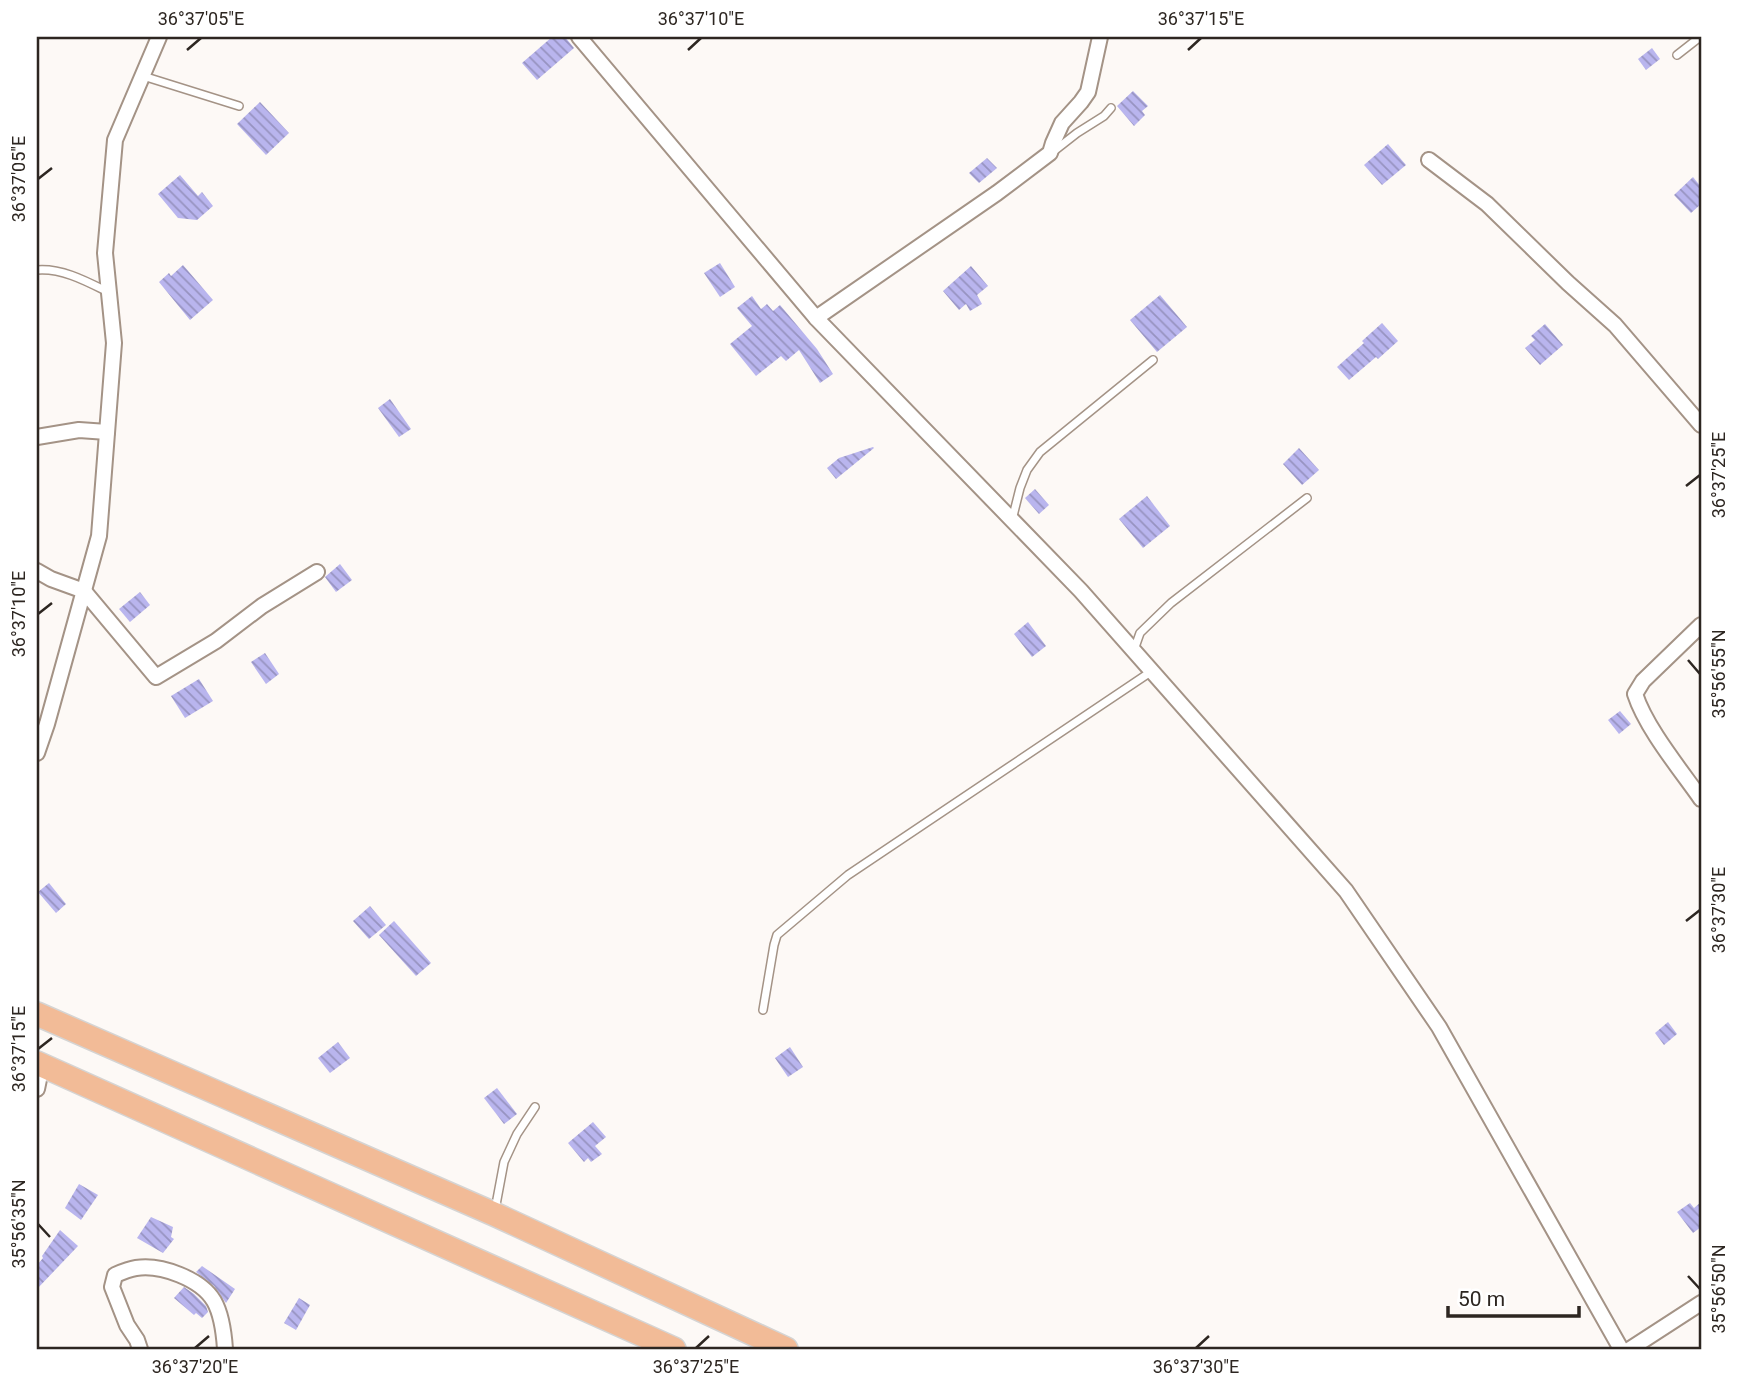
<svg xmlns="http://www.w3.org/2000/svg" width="1738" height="1386" font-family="Roboto,sans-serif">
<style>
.building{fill:url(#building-back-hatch)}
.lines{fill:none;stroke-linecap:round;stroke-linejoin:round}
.service-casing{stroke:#a49386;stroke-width:10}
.minor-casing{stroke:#a49386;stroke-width:18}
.primary-casing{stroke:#d5d4d3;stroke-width:26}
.service{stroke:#fff;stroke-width:7}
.minor{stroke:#fff;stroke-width:14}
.primary{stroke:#f2bb97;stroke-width:23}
.ticks{fill:none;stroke:#2d2621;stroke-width:2.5}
.neatline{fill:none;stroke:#2d2621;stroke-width:2.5}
.ticks-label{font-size:18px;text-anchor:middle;fill:#2d2621}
</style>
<defs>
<pattern id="building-back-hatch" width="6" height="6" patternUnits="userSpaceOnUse" patternTransform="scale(1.75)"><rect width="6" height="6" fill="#b9b5ee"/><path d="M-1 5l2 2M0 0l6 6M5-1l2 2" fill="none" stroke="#9793c0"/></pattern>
</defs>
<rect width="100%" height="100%" fill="#fdf9f6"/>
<g class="building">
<polygon points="552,37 565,37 574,48 537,80 522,63"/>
<polygon points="1652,48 1660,59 1646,70 1638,59"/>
<polygon points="1133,91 1148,106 1142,111 1145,115 1134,126 1117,106"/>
<polygon points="260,102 289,133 266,155 237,124"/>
<polygon points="1388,144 1406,165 1382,185 1364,165"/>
<polygon points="987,158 997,168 979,183 969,173"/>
<polygon points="180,175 198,196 202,192 213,206 197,220 178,218 158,194"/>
<polygon points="1693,177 1701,187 1701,204 1691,213 1674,195"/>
<polygon points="720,263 735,287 720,297 704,273"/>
<polygon points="183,265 213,300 190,320 159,282 169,273 171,276"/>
<polygon points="971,266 988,286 977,295 982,304 970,311 966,304 959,310 943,291"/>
<polygon points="1160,295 1187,327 1157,352 1130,320"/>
<polygon points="752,296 761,309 767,304 773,311 780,305 817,349 833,374 820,383 799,350 786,361 781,356 756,376 730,344 752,326 737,308"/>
<polygon points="1382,323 1398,341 1378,359 1376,357 1349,380 1337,367 1364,343 1362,341"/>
<polygon points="1545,324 1563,345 1540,365 1525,348 1535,340 1531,336"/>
<polygon points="390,399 411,429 399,437 378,408"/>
<polygon points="873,447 874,448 836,479 827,468 839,458"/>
<polygon points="1299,448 1319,470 1302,485 1283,464"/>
<polygon points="1035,489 1049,505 1039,514 1025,498"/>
<polygon points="1147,496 1170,526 1143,548 1119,519"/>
<polygon points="340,564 352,580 336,592 325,577"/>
<polygon points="140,592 150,605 130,622 119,609"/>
<polygon points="1028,622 1046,646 1032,657 1014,634"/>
<polygon points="265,653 279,674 266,684 251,662"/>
<polygon points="199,679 213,701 185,718 171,696"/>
<polygon points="1620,711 1631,724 1619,734 1608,720"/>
<polygon points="49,883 66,904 56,913 38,892"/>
<polygon points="370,906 386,925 369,939 353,921"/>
<polygon points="394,921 431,963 416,976 379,935"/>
<polygon points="1668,1022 1677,1034 1664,1045 1655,1033"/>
<polygon points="338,1042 350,1058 330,1073 318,1058"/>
<polygon points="790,1047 803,1067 788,1077 775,1058"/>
<polygon points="497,1088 517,1114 504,1124 484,1098"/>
<polygon points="593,1122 606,1137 595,1146 602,1154 591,1162 588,1158 584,1162 568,1143"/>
<polygon points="79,1184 98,1195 81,1220 65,1208"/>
<polygon points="1701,1202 1701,1227 1693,1233 1677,1212 1690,1203 1694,1208"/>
<polygon points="151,1217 173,1227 171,1237 174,1239 163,1253 137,1238"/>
<polygon points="60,1230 78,1246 37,1289 37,1265 43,1258 42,1256"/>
<polygon points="202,1266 235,1289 226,1303 214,1286 196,1272"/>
<polygon points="184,1287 194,1294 206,1306 208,1312 202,1318 196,1313 194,1315 174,1298"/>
<polygon points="299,1298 310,1305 296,1330 284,1323"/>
</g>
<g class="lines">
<defs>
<g id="service">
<polyline points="1677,55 1700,37"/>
<polyline points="143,76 239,106"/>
<polyline points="1054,151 1077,133 1104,116 1111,108"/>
<path d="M37 270C62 268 86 281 108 292"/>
<polyline points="1012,520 1020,488 1027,470 1040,452 1153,360"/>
<polyline points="1134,650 1140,633 1171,603 1307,498"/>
<polyline points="763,1010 774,945 777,935 848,875 1152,671"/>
<polyline points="495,1210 504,1162 517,1134 535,1107"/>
</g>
<g id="minor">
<polyline points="579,37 816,318 1081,591 1346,891 1439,1027 1621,1349"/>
<polyline points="1429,160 1487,204 1568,283 1615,325 1701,425"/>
<polyline points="816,318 997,193 1050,153 1053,143 1062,123 1081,102 1088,92 1100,37"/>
<polyline points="37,437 79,430 107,432"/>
<polyline points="37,571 51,579 84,591 156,677 216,641 262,606 317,572"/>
<path d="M1701 625 1643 681 1635 694C1646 728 1680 769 1701 799"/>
<polyline points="37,753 47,724 99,536 114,343 105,253 115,140 159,37"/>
<polyline points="37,1089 42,1065"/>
<path d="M140 1349 137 1340 127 1325 112 1287 115 1275C122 1272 129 1269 136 1268 161 1264 201 1279 214 1301 222 1315 224 1334 225 1349"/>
<polyline points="1630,1349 1701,1303"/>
</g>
<g id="primary">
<polyline points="37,1014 494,1214 786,1349"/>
<polyline points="37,1063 674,1349"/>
</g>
</defs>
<use href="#service" class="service-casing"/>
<use href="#minor" class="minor-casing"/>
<use href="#primary" class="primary-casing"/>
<use href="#service" class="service"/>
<use href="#minor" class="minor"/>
<use href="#primary" class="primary"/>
</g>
<path class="ticks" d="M187 50 201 38M688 50 701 38M1188 50 1201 38M38 179 52 168M1686 486 1700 475M38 614 52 603M1688 660 1700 674M1686 921 1700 910M38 1049 52 1038M38 1224 50 1237M1688 1276 1700 1289M195 1348 209 1336M696 1348 709 1336M1196 1348 1209 1336"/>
<rect width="1738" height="1386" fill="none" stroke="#ffffff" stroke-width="77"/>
<path d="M1448 1306v10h131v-10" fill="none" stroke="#2d2621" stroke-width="3.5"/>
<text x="1458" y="1306" font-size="21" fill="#2d2621" stroke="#ffffff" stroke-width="5" paint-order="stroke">50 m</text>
<rect x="38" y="38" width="1662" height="1310" class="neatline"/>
<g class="ticks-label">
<text x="201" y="25">36°37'05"E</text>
<text x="701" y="25">36°37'10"E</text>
<text x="1201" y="25">36°37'15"E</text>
<text transform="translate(19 179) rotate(-90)" y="6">36°37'05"E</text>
<text transform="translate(1719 475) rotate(-90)" y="6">36°37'25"E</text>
<text transform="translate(19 614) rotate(-90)" y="6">36°37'10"E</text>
<text transform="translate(1719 674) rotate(-90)" y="6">35°56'55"N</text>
<text transform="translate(1719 910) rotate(-90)" y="6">36°37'30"E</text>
<text transform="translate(19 1049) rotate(-90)" y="6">36°37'15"E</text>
<text transform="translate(19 1224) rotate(-90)" y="6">35°56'35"N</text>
<text transform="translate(1719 1289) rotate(-90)" y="6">35°56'50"N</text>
<text x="195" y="1373">36°37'20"E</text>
<text x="696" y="1373">36°37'25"E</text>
<text x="1196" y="1373">36°37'30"E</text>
</g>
</svg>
